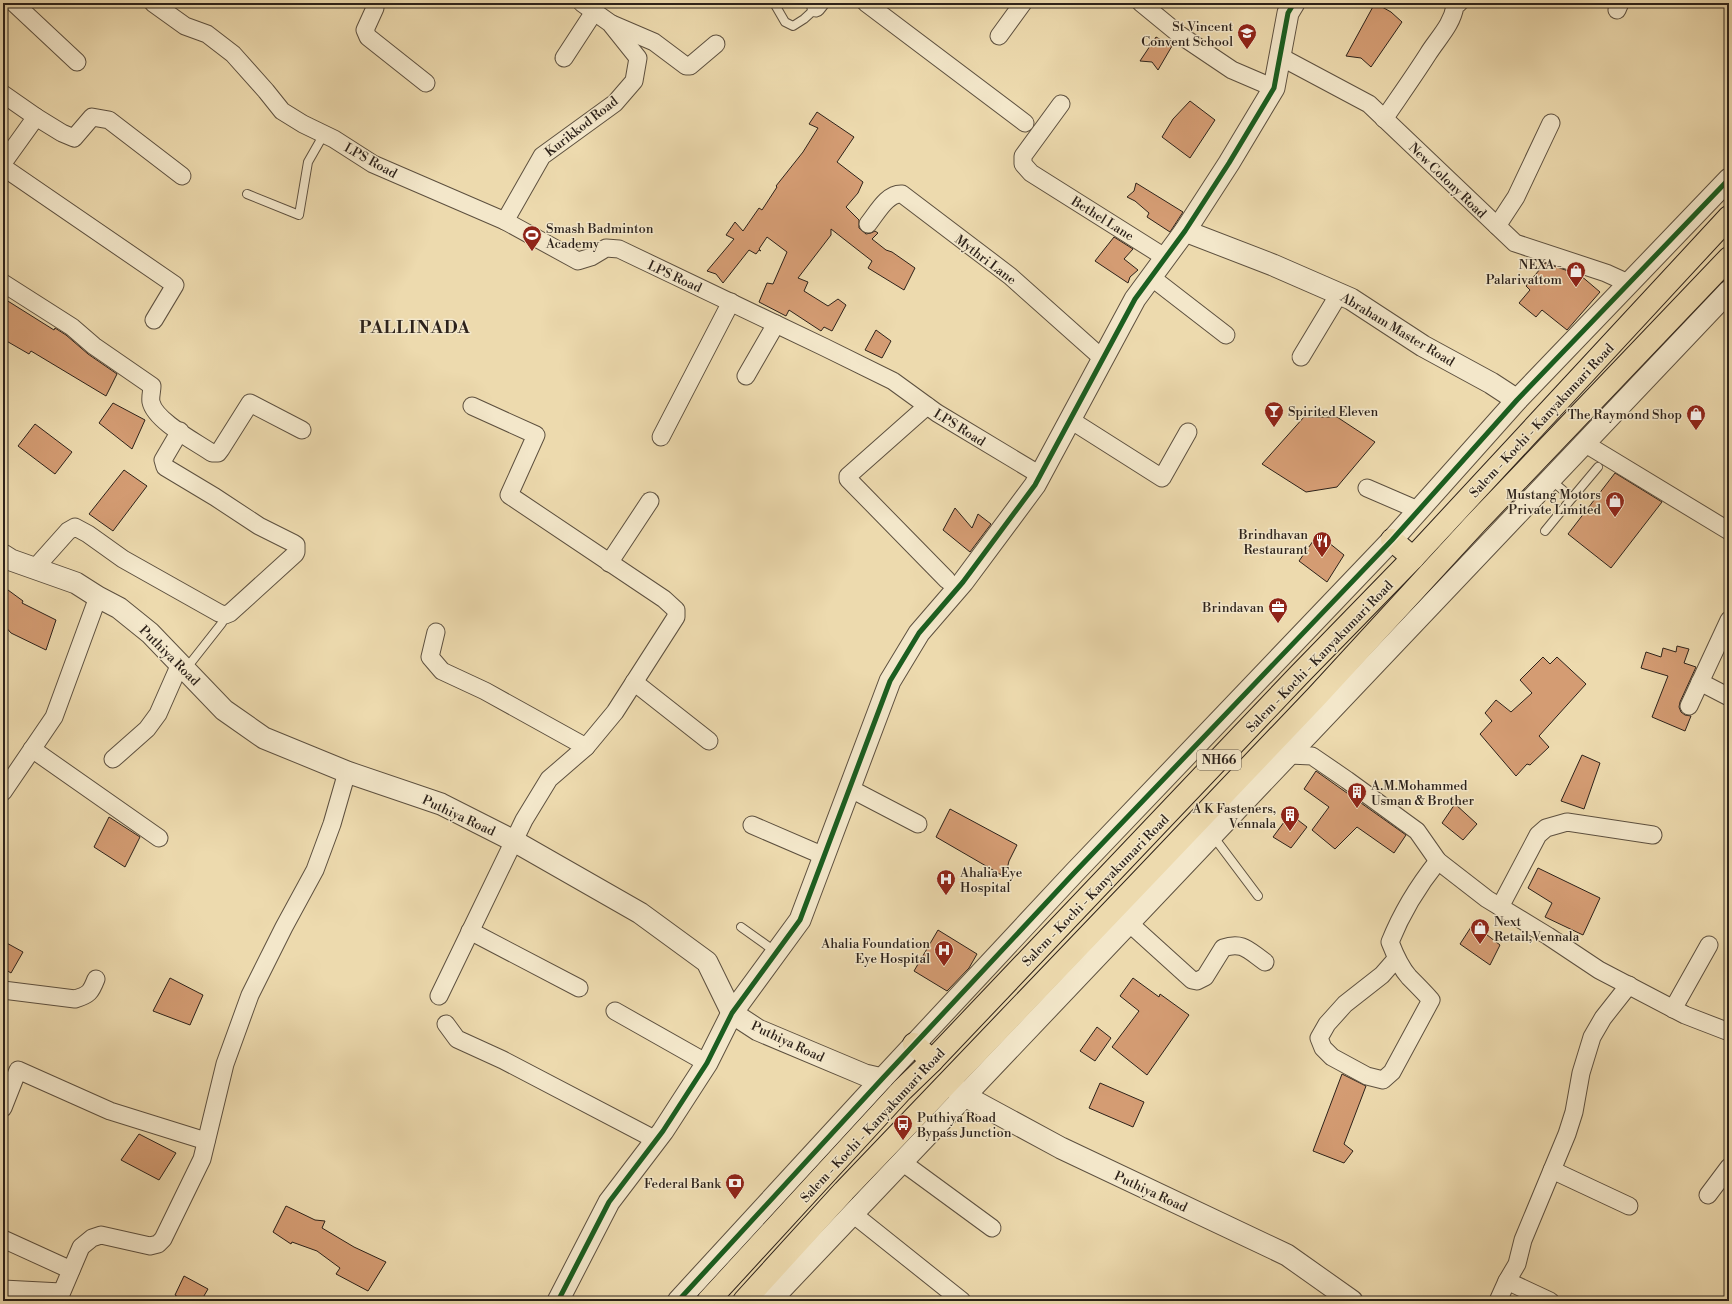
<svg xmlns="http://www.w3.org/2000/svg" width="1732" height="1304" font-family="'Libre Bodoni',serif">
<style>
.building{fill:#d49c73;stroke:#2d221a}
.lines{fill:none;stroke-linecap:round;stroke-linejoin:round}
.service-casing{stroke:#5d503f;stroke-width:10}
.minor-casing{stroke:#5d503f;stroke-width:19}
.tertiary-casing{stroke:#5d503f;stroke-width:23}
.trunk-casing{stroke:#2d221a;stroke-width:24}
.service{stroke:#f3e7ca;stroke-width:8}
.minor{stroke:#f3e7ca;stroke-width:17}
.tertiary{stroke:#f3e7ca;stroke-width:21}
.trunk{stroke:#eddaae;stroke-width:22}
.cycleway-casing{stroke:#f3e7ca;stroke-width:8}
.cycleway{stroke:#1b5e20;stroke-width:5}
.labels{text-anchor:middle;stroke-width:3;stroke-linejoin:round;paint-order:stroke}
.shield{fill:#f3e7ca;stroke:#685d4f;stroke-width:1}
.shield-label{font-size:12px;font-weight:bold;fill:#2d221a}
.poi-label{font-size:13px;fill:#2d221a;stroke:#f3e7ca;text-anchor:end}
.street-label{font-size:13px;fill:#2d221a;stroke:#f3e7ca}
.district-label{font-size:17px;font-weight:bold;letter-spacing:1px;fill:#2d221a;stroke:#f3e7ca}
</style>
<rect width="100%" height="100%" fill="#eddaae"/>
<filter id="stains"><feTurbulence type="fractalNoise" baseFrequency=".005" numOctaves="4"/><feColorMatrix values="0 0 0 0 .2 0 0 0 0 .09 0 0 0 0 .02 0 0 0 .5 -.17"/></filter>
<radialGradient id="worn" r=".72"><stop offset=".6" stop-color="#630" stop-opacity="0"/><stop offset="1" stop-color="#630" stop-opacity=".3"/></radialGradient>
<g class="building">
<polygon points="1375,3 1391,12 1402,22 1371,67 1361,58 1346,56"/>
<polygon points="1156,37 1172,46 1158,70 1152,62 1140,61"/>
<polygon points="1190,101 1215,120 1190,158 1162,137 1173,119"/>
<polygon points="817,112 854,137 837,162 863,182 858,193 846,207 859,220 859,228 866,234 871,233 875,231 878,233 872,239 886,250 892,252 915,268 904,290 868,268 872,261 831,229 831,235 798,278 808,282 804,291 828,306 838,299 846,305 832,331 824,327 821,331 789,310 786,316 759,302 767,283 773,284 787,252 767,237 759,249 761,251 759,250 756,254 749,250 723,283 716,274 707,271 734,239 726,235 735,222 743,231 759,208 762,210 777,187 776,186 803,152 818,128 809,124"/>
<polygon points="1136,183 1183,212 1170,232 1147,217 1149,213 1135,201 1127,197 1134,191"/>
<polygon points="1114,237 1133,249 1124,259 1138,270 1130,277 1128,283 1095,261"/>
<polygon points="1545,263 1580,275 1600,292 1567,330 1542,310 1536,317 1519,303 1530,290 1526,286"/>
<polygon points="3,298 54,330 55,328 66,335 88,354 117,374 106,396 31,351 29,354 3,339"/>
<polygon points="876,330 891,341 882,358 865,350"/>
<polygon points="113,403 145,420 132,449 99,423"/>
<polygon points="1304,417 1337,417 1375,442 1337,487 1306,492 1262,464"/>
<polygon points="35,424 72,452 55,474 18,446"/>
<polygon points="124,470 147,486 113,531 89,514"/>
<polygon points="1615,473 1662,502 1611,568 1568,534"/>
<polygon points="955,508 972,528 978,514 991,524 970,552 943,530"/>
<polygon points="1318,534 1344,555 1327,582 1299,561"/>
<polygon points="8,590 23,601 22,603 56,620 46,650 11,633 3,624 3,597"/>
<polygon points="1677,646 1689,649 1684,663 1696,667 1680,702 1679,707 1681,712 1685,715 1691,716 1685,731 1652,717 1668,676 1641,668 1646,652 1661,657 1663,648 1676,652"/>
<polygon points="1543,657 1550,664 1557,657 1586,684 1539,736 1549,747 1530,765 1527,764 1516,776 1480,734 1492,721 1485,713 1496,700 1511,712 1532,693 1520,680"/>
<polygon points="1582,755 1600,763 1584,809 1561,801"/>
<polygon points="1316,771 1406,835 1394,853 1357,827 1335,849 1312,830 1329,807 1304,789"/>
<polygon points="1455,804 1477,824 1463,840 1442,823"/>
<polygon points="950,809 1017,845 1009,861 1005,877 936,837"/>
<polygon points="1290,814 1307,827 1291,848 1273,837"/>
<polygon points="109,817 140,837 125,867 94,847"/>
<polygon points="1538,868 1600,898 1583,935 1545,917 1552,903 1528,888"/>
<polygon points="1473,924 1500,945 1490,965 1460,944"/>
<polygon points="938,930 977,954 969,968 947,991 914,971"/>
<polygon points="3,941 23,952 11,973 3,968"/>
<polygon points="170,978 203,995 190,1025 153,1011"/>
<polygon points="1133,978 1159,997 1160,994 1189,1015 1147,1075 1112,1047 1139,1011 1120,996"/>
<polygon points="1097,1027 1111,1038 1095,1061 1080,1051"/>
<polygon points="1342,1074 1366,1086 1344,1144 1353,1151 1344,1163 1313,1151"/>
<polygon points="1100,1083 1144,1102 1133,1127 1089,1108"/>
<polygon points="139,1134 176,1153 159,1180 121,1160"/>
<polygon points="286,1206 315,1220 325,1221 322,1228 354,1247 386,1262 368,1291 336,1274 340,1268 317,1251 292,1242 291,1244 273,1232"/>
<polygon points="184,1276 208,1289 201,1301 184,1301 175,1295"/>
</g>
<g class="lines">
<defs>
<g id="service">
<polyline points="774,3 785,22 793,26 804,19 816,8"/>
<polyline points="247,194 299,215 308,162 324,134"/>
<polyline points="1551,480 1572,498 1598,467"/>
<polyline points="1545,531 1572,498"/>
<polyline points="185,670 222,623"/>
<polyline points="1213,836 1258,896"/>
<polyline points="741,927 776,952"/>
</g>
<g id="minor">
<polyline points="14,3 77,62"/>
<polyline points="153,3 185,26 207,34 233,54 266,91 282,111 303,124 334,139 373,164 505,221 578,261 591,257 606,248 619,249 824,347 893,381 937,413 1040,475"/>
<polyline points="375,3 375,8 365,30 368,37 426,83"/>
<polyline points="866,3 1025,123"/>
<polyline points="1141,3 1180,35 1232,70 1274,88"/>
<polyline points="816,8 820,3"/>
<polyline points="1617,10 1620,3"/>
<polyline points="612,24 654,42 686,66 690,66 716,44"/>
<polyline points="999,36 1023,3"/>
<polyline points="1279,56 1369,104 1515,243 1606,273 1628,283"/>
<polyline points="564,58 594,12"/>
<polyline points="3,94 36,117 3,163"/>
<polyline points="1061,104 1023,156 1023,164 1031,173 1166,258"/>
<polyline points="36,117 62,133 74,138 92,117 109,120 182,176"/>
<path d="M1384 119C1399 97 1414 76 1428 54 1438 38 1452 25 1455 6L1459 3"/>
<polyline points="3,167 175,285 154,320"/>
<polyline points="505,221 542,156 615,103 634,81 638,58 610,23 582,3"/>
<path d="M868 224C877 213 887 193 902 194L1010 276 1102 358"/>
<polyline points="1497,226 1516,197 1551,123"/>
<polyline points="1151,277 1226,335"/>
<path d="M3 283 72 327 94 346 152 386C152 391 150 397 151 402 155 421 196 442 212 453H218L221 449 250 403 302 430"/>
<polyline points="1301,357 1339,294"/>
<polyline points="746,376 776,324"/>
<polyline points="472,406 536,435 509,495 664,599 676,610 676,617 615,712 586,747"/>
<polyline points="927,406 848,476 848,479 947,580"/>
<polyline points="1069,419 1162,478 1188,432"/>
<polyline points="661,437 731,302"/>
<polyline points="1584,443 1729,531"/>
<polyline points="1367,488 1418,510"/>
<polyline points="609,563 650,501"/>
<polyline points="35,568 68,531 75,527 88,534 123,559 219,613 225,615 230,613 295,554 296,552 296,545 293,543 259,526 215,497 165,467 163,460 180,431"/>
<polyline points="436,632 430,657 442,671 485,691 586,747 549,779 524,820 439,996"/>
<polyline points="634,682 709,741"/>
<polyline points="1700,682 1729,697"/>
<polyline points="1689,706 1729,620"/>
<polyline points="32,749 159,838"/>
<polyline points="1289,755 1312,756 1347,780 1417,831 1438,861 1487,899 1548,936 1599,970 1685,1015 1729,1032"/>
<polyline points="113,759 147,729 158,714 180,664"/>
<polyline points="849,788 918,824"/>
<polyline points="3,792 54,717 98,597"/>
<polyline points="752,825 824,856"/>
<polyline points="1500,907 1538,835 1546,828 1567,822 1653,835"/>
<path d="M1129 923 1192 980 1197 981 1205 977 1223 948C1243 941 1249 951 1265 962"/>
<polyline points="470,931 579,988"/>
<path d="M1396 959 1382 975 1345 1004 1327 1024 1319 1038 1323 1048 1332 1057 1367 1076 1383 1080 1392 1072 1431 1000C1424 992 1417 985 1409 977 1400 967 1395 955 1390 942 1402 912 1418 886 1438 861"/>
<path d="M3 990 75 999C89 995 91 992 96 979"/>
<polyline points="1673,1009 1709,945"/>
<polyline points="615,1011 707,1063"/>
<polyline points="446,1024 457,1039 503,1060 656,1140"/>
<polyline points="3,1108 18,1070 110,1111 206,1141"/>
<polyline points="902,1162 992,1228"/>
<polyline points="1552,1170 1629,1206"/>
<polyline points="1708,1195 1729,1167"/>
<polyline points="853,1214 962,1301"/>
<polyline points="3,1239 71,1270"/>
<polyline points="1507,1281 1517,1264 1523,1240 1567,1134 1574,1112 1581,1073 1592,1037 1603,1018 1629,985"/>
<polyline points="3,1289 61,1292"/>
<polyline points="58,1301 81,1247 92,1238 101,1235 150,1246 158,1244 163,1239 202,1159 225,1064 250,995 284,927 315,870 332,824 347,772"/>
<polyline points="1498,1301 1507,1281 1550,1301"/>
</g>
<g id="tertiary">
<polyline points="1185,231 1273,265 1351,299 1423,346 1491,383 1517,400"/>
<polyline points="3,555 11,560 76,583 98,597 119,608 150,633 224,710 264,738 347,772 441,804 514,841 640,913 707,962 732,1013 758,1030 865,1075 882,1079"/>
<polyline points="955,1088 965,1096 1061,1148 1287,1255 1352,1301"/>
<polyline points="558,1301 609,1202 663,1131 707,1063 732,1013 800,920 890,681 919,633 963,582 1035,485 1135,299 1185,231 1229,163 1274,88 1288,13 1294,3"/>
<polyline points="678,1301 882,1079 1074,873 1392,540 1517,400 1729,179"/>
<polyline points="770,1301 1729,291"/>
</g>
<g id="trunk">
<polyline points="1392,540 1413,558"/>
<polyline points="914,1044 932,1061"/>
<polyline points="708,1301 902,1090 932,1061 1298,676 1413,558 1729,217"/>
<polyline points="744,1301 844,1191 1136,886 1317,696 1476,523 1729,258"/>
</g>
</defs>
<use href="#service" class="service-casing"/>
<use href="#minor" class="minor-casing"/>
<use href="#tertiary" class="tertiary-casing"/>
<use href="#trunk" class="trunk-casing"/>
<use href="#service" class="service"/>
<use href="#minor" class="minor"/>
<use href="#tertiary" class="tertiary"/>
<use href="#trunk" class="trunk"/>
<defs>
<g id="cycleway">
<polyline points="558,1301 609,1202 663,1131 707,1063 732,1013 800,920 890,681 919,633 963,582 1035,485 1135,299 1185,231 1229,163 1274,88 1288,13 1294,3"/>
<polyline points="678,1301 882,1079 1074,873 1392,540 1517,400 1729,179"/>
</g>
</defs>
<use href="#cycleway" class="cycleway-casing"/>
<use href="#cycleway" class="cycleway"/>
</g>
<defs>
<symbol id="school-pin" viewBox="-11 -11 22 30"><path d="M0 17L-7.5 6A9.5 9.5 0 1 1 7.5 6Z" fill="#8f2418" stroke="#f3e7ca"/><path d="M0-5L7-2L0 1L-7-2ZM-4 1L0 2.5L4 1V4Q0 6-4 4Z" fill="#fff"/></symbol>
<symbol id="stadium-pin" viewBox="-11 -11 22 30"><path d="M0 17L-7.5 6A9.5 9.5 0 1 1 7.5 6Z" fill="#8f2418" stroke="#f3e7ca"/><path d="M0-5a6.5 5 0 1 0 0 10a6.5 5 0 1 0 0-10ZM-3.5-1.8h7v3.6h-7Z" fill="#fff"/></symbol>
<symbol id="shop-pin" viewBox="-11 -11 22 30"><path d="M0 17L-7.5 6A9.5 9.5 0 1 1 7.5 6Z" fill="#8f2418" stroke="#f3e7ca"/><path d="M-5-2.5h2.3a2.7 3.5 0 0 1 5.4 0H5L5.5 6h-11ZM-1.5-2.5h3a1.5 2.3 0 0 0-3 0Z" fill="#fff"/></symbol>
<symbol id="bar-pin" viewBox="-11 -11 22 30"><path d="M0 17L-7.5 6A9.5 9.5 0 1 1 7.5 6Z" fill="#8f2418" stroke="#f3e7ca"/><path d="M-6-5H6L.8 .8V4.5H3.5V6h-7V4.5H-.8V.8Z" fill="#fff"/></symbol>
<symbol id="restaurant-pin" viewBox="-11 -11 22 30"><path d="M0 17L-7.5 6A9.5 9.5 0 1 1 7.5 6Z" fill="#8f2418" stroke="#f3e7ca"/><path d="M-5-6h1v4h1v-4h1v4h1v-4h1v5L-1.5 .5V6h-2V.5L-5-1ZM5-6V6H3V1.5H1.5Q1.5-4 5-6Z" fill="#fff"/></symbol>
<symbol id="office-pin" viewBox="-11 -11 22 30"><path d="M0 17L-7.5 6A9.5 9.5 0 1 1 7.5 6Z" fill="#8f2418" stroke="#f3e7ca"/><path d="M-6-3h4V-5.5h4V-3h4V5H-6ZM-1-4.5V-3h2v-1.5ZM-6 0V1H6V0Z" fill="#fff"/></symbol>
<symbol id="building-pin" viewBox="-11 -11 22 30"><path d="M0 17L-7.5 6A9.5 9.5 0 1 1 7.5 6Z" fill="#8f2418" stroke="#f3e7ca"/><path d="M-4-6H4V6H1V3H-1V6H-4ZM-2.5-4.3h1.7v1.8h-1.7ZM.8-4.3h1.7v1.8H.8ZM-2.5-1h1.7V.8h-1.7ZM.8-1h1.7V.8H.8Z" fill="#fff"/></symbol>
<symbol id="hospital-pin" viewBox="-11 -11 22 30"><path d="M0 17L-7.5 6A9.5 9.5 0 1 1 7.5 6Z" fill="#8f2418" stroke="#f3e7ca"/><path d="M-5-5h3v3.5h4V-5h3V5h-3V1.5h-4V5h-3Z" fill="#fff"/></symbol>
<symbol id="bus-pin" viewBox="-11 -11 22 30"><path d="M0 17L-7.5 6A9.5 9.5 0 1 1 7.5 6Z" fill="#8f2418" stroke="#f3e7ca"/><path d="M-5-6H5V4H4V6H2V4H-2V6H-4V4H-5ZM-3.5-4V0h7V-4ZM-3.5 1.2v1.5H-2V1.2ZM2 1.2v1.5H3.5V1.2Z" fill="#fff"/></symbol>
<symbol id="bank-pin" viewBox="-11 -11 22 30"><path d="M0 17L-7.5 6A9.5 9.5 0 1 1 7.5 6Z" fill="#8f2418" stroke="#f3e7ca"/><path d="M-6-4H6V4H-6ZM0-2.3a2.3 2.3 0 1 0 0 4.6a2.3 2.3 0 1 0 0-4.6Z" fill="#fff"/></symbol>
</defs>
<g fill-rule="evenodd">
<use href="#school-pin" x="1236" y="22" width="22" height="30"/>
<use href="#stadium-pin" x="521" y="224" width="22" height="30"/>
<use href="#shop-pin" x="1565" y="260" width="22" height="30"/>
<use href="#bar-pin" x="1263" y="400" width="22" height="30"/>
<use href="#shop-pin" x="1685" y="403" width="22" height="30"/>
<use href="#shop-pin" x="1604" y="490" width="22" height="30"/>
<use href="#restaurant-pin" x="1311" y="530" width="22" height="30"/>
<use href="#office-pin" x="1267" y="596" width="22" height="30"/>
<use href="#building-pin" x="1346" y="781" width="22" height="30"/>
<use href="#building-pin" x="1279" y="804" width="22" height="30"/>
<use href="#hospital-pin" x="935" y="868" width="22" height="30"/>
<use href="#shop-pin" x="1469" y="917" width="22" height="30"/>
<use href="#hospital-pin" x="933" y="939" width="22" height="30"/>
<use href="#bus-pin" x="892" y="1113" width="22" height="30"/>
<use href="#bank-pin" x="724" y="1172" width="22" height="30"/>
</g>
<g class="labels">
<rect class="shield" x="1197" y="750" width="44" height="20" rx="3"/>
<g class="shield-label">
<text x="1219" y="764">NH66</text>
</g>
<g class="poi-label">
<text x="1233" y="31">St Vincent<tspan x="1233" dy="15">Convent School</tspan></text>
<text x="546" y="233" text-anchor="start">Smash Badminton<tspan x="546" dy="15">Academy</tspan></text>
<text x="1562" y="269">NEXA -<tspan x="1562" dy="15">Palarivattom</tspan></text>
<text x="1288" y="416" text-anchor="start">Spirited Eleven</text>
<text x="1682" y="419">The Raymond Shop</text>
<text x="1601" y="499">Mustang Motors<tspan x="1601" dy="15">Private Limited</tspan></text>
<text x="1308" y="539">Brindhavan<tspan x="1308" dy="15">Restaurant</tspan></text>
<text x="1264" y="612">Brindavan</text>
<text x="1371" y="790" text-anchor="start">A.M.Mohammed<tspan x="1371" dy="15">Usman &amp; Brother</tspan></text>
<text x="1276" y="813">A K Fasteners,<tspan x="1276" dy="15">Vennala</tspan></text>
<text x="960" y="877" text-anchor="start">Ahalia Eye<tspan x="960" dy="15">Hospital</tspan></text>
<text x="1494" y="926" text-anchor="start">Next<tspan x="1494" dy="15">Retail,Vennala</tspan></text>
<text x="930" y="948">Ahalia Foundation<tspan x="930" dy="15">Eye Hospital</tspan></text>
<text x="917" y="1122" text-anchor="start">Puthiya Road<tspan x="917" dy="15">Bypass Junction</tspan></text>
<text x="721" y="1188">Federal Bank</text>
</g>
<g class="street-label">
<text transform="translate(581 126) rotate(-38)" y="5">Kurikkod Road</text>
<text transform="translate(371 160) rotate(29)" y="5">LPS Road</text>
<text transform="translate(1448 180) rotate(44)" y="5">New Colony Road</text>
<text transform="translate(1103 218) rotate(32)" y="5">Bethel Lane</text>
<text transform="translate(986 259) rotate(37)" y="5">Mythri Lane</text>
<text transform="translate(675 276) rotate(25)" y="5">LPS Road</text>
<text transform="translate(1398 329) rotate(31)" y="5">Abraham Master Road</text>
<text transform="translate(1541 420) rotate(-47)" y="5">Salem - Kochi - Kanyakumari Road</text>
<text transform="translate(960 427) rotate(32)" y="5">LPS Road</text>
<text transform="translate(170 655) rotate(45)" y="5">Puthiya Road</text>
<text transform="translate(1319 656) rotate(-46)" y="5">Salem - Kochi - Kanyakumari Road</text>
<text transform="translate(459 815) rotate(25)" y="5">Puthiya Road</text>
<text transform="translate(1095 890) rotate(-46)" y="5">Salem - Kochi - Kanyakumari Road</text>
<text transform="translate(788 1041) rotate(25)" y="5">Puthiya Road</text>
<text transform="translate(872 1125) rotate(-47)" y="5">Salem - Kochi - Kanyakumari Road</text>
<text transform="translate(1151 1191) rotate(25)" y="5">Puthiya Road</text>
</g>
<g class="district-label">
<text x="415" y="333">PALLINADA</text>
</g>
</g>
<rect width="1732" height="1304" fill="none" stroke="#eddaae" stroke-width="16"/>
<rect x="4" y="4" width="1724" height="1296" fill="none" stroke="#2d221a" stroke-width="2"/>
<rect x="8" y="8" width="1716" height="1288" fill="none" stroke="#2d221a"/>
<rect width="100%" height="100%" filter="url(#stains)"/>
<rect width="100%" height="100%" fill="url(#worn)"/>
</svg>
